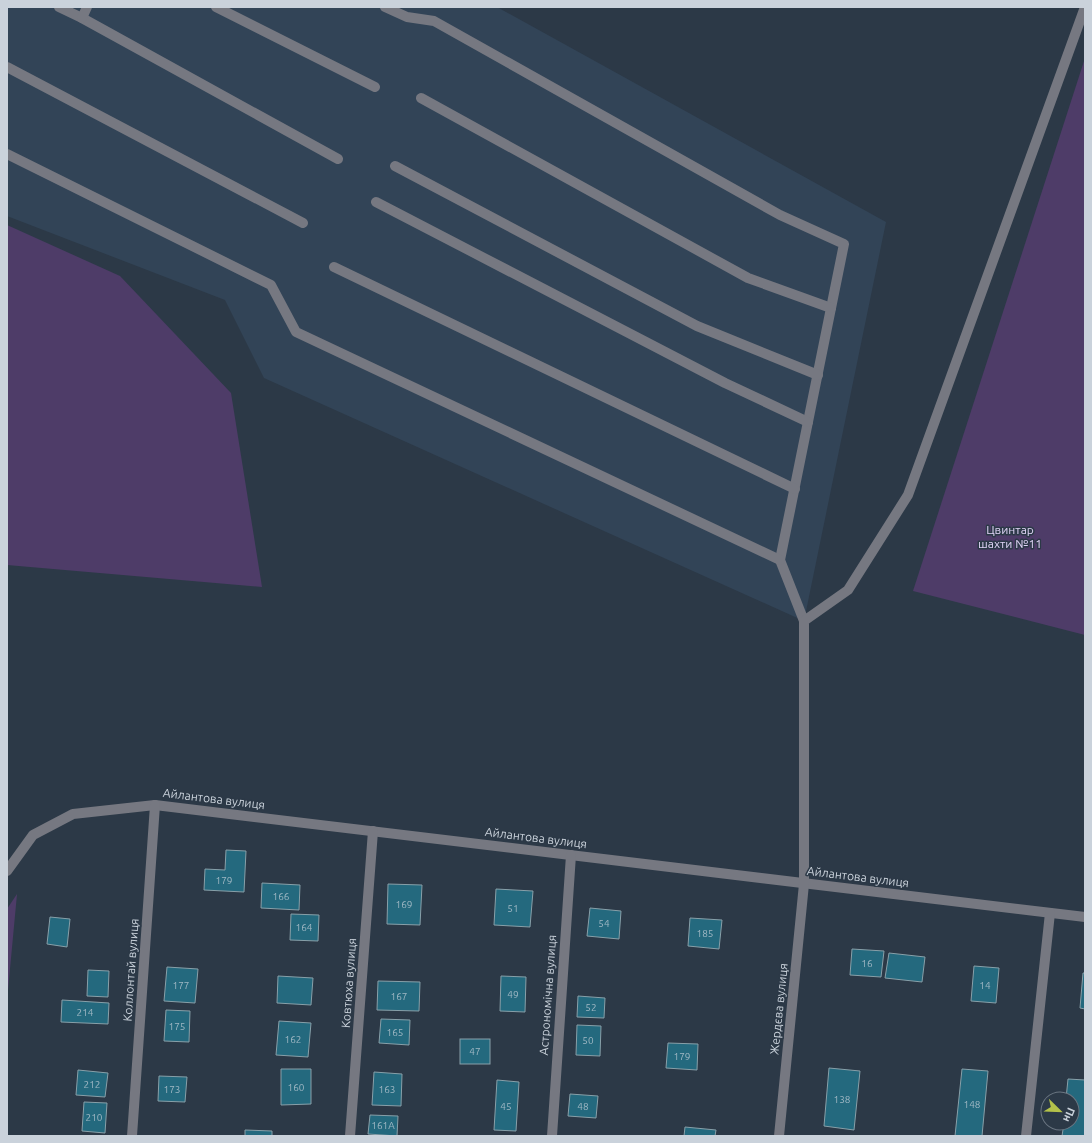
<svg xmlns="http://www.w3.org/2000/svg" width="1092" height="1143" font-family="Ubuntu,sans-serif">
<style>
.built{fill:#324457}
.green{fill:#4e3c68}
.building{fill:#24697e;stroke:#88a0a9}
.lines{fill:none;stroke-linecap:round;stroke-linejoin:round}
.minor{stroke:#767881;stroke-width:10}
.labels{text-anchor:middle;stroke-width:3;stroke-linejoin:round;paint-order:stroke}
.number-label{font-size:10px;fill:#a0b8c4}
.park-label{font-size:12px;fill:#e0d3f6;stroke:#2c3947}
.street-label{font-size:12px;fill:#cad2db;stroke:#2c3947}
</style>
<rect width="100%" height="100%" fill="#2c3947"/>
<polygon class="built" points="7,7 497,7 886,222 804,621 264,378 225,300 7,216"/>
<g class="green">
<polygon points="1085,58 1085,635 913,591"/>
<polygon points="7,225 120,276 231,393 262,587 7,565"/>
<polygon points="17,894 7,1001 7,909"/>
</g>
<g class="building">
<polygon points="226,850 246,851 244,892 204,890 205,869 225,870"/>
<polygon points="262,883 300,885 299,910 261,908"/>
<polygon points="388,884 422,885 420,925 387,924"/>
<polygon points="496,889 533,891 530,927 494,925"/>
<polygon points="590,908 621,911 619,939 587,936"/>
<polygon points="291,914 319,915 318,941 290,940"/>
<polygon points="50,917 70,919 67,947 47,944"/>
<polygon points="690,918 722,920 719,949 688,946"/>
<polygon points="852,949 884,951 881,977 850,975"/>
<polygon points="889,953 925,957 922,982 885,978"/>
<polygon points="974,966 999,968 996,1003 971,1001"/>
<polygon points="167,967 198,969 195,1003 164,1001"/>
<polygon points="88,970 109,971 108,997 87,996"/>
<polygon points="1083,973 1085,973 1085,1009 1080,1008"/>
<polygon points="278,976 313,978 311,1005 277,1003"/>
<polygon points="501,976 526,977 525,1012 500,1011"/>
<polygon points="378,981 420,982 419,1011 377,1010"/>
<polygon points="578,996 605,998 604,1018 577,1017"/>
<polygon points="62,1000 109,1003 108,1024 61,1022"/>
<polygon points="166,1010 190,1011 189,1042 164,1041"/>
<polygon points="381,1019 410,1020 409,1045 379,1043"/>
<polygon points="279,1021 311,1023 308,1057 276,1055"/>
<polygon points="577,1025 601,1026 600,1056 576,1055"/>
<rect x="460" y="1039" width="30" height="25"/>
<polygon points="668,1043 698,1044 697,1070 666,1068"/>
<polygon points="829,1068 860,1071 854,1130 824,1126"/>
<polygon points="281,1069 311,1069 311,1104 281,1105"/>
<polygon points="962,1069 988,1071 982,1136 955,1136"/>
<polygon points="78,1070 108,1073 105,1097 76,1095"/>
<polygon points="374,1072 402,1074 401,1106 372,1105"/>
<polygon points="159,1076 187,1077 185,1102 158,1101"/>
<polygon points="1068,1079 1085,1080 1085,1136 1062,1136 1064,1123 1072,1123 1072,1099 1066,1099"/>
<polygon points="497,1080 519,1082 516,1131 494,1130"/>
<polygon points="570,1094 598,1096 596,1118 568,1116"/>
<polygon points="84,1102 107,1103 105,1133 82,1131"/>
<polygon points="370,1115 398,1116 397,1136 368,1134"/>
<polygon points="685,1127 716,1130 715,1136 684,1136"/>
<polygon points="245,1130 272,1131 272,1136 245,1136"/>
</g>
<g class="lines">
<g class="minor">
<polyline points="59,7 82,18 338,159"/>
<polyline points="216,7 375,87"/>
<polyline points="385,7 407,17 434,21 780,215 844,244 780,560 804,621"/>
<polyline points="82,18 87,7"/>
<polyline points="7,67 303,223"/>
<polyline points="421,98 748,278 831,308"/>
<polyline points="7,154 271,285 296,332 780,560"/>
<polyline points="395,166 697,326 818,375"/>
<polyline points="376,202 725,383 808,422"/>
<polyline points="334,267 795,489"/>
<polyline points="7,871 33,835 73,814 155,805 1085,917"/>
<polyline points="132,1136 155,805"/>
<polyline points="350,1136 373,831"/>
<polyline points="552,1136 571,855"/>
<polyline points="779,1136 804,884 804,621 848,590 908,495 1085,7"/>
<polyline points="1026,1136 1050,913"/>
</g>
</g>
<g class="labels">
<g class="number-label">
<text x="224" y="884">179</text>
<text x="281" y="900">166</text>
<text x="404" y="908">169</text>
<text x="513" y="912">51</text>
<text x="604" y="927">54</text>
<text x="304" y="931">164</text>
<text x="705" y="937">185</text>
<text x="867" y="967">16</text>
<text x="181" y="989">177</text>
<text x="985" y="989">14</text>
<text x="513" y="998">49</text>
<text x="399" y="1000">167</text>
<text x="591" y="1011">52</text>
<text x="85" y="1016">214</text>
<text x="177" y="1030">175</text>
<text x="395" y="1036">165</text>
<text x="293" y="1043">162</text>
<text x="588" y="1044">50</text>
<text x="475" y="1055">47</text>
<text x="682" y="1060">179</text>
<text x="92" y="1088">212</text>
<text x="296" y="1091">160</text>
<text x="172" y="1093">173</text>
<text x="387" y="1093">163</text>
<text x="842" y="1103">138</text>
<text x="972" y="1108">148</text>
<text x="506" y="1110">45</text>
<text x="583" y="1110">48</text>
<text x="94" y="1121">210</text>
<text x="383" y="1129">161А</text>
</g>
<g class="park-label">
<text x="1010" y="534">Цвинтар<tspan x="1010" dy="14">шахти №11</tspan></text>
</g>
<g class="street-label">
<text transform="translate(214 799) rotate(7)" y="4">Айлантова вулиця</text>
<text transform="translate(536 838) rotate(7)" y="4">Айлантова вулиця</text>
<text transform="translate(858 877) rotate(7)" y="4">Айлантова вулиця</text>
<text transform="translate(131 970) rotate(-86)" y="4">Коллонтай вулиця</text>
<text transform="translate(349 983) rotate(-86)" y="4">Ковтюха вулиця</text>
<text transform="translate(548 995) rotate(-86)" y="4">Астрономічна вулиця</text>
<text transform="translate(779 1009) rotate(-84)" y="4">Жердєва вулиця</text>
</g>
</g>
<rect width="1092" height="1143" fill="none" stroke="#cad2db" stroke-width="16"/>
<g transform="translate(1060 1111) rotate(113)"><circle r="19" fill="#2c3947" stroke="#6b7682"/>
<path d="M0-3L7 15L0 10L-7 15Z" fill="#b4c24a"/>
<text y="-6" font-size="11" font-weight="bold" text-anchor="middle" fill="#cad2db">Пн</text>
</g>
</svg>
